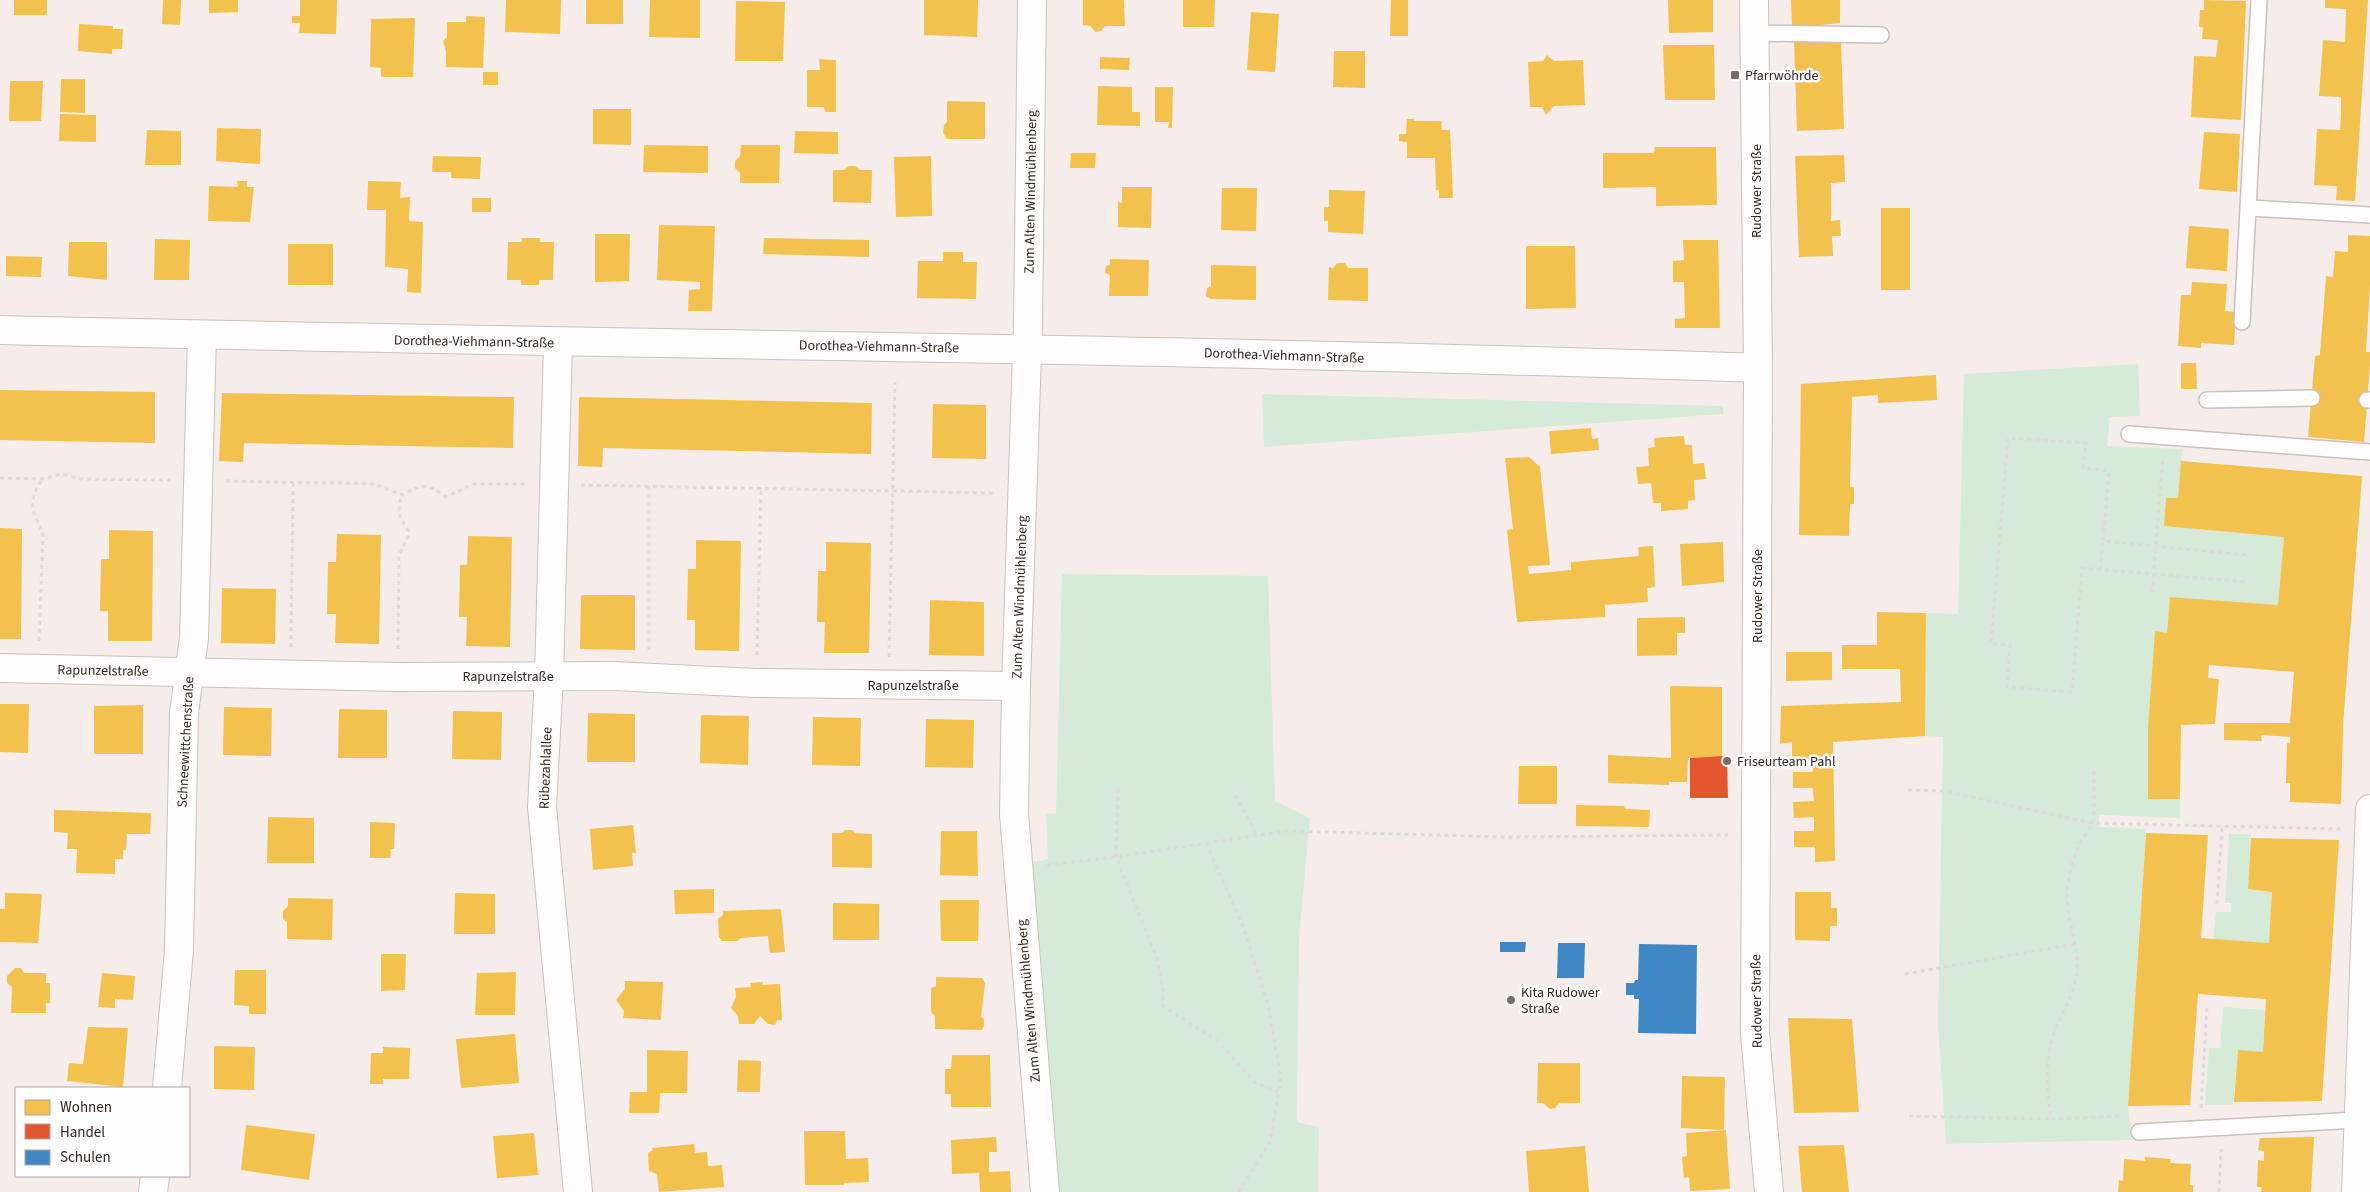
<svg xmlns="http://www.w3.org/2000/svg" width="2370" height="1192" font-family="'Source Sans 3',sans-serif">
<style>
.green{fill:#d6ebd7}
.homes{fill:#f2c14e}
.shops{fill:#e4572e}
.schools{fill:#3f88c5}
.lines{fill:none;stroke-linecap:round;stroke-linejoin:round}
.service-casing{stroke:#cbc0bb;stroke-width:18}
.minor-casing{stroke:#cbc0bb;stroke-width:30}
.tertiary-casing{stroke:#cbc0bb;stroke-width:30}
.path{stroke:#dddad9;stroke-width:3;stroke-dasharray:4 4;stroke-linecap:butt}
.service{stroke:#fefcfc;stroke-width:15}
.minor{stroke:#fefcfc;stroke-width:28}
.tertiary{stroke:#fefcfc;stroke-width:28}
.poi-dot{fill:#796c67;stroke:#fcfcfc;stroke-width:2}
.labels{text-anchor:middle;stroke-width:5;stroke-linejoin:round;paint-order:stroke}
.poi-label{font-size:14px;fill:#352721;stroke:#fcfcfc;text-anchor:start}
.street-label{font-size:14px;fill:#352721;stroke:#fcfcfc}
</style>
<rect width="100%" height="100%" fill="#f6edea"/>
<g class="green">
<polygon points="2138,364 2140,416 2110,417 2107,446 2182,449 2178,498 2166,498 2164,526 2284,537 2278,605 2170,597 2167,633 2155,632 2148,726 2148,799 2180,799 2180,818 2099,815 2099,827 2146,829 2128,1106 2132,1140 1946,1144 1938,1024 1943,737 1925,736 1926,613 1958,614 1964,374"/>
<polygon points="1262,394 1723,406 1723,414 1264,447"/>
<polygon points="1062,574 1268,576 1275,801 1310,818 1299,938 1297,1122 1319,1127 1318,1192 1051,1192 1053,1120 1030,863 1048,859 1046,813 1056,814"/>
<polygon points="2229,834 2251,834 2248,889 2272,892 2269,943 2213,939 2216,912 2231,912 2231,903 2225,903"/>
<polygon points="2223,1007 2265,1010 2263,1052 2238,1051 2233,1105 2205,1105 2209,1048 2220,1048"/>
</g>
<g class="homes">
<rect x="14" y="0" width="33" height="15"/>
<polygon points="163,0 181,0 180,25 162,24"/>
<polygon points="209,0 238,0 238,12 209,13"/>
<polygon points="300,0 337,0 336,34 299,33 300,23 292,23 292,16 300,16"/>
<polygon points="506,0 561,0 560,34 505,32"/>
<rect x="586" y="0" width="37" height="24"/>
<polygon points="650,0 700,0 700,38 649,37"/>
<polygon points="924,0 978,0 977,37 924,35"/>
<polygon points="1083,0 1124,0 1125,26 1105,26 1101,31 1096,32 1090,26 1083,25"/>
<polygon points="1183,0 1215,0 1214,27 1183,27"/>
<polygon points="1391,0 1408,0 1408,36 1390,36"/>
<polygon points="1668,0 1713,0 1713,32 1669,33"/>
<polygon points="1791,0 1840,0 1840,23 1792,28"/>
<polygon points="2204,0 2246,1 2241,120 2191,117 2194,56 2216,57 2218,40 2202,39 2203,27 2199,27 2200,10 2204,10"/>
<polygon points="2325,0 2368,0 2355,201 2336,200 2337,186 2314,185 2317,129 2340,130 2341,114 2341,97 2319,96 2321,69 2323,40 2345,42 2346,9 2325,8"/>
<polygon points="736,1 785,2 783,61 735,61"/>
<polygon points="1251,12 1279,14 1275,72 1247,70"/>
<polygon points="466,16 485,17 483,68 446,67 446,51 443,41 447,37 447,22 466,22"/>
<polygon points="415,18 413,77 381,77 381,68 370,67 371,19"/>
<polygon points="79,24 113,26 113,29 123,29 122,49 112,49 112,54 78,51"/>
<polygon points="1841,41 1844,129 1797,131 1794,42"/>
<polygon points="1663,45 1714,45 1715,100 1665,100"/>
<polygon points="1334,51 1365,51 1365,88 1333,87"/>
<polygon points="1547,55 1554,61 1583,60 1585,105 1554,106 1546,115 1542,107 1530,107 1528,62 1543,61"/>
<polygon points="1100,57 1130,58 1129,70 1100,69"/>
<polygon points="819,59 836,60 836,112 825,112 824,107 807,107 807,70 820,70"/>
<rect x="483" y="72" width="15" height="13"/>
<polygon points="61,79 85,79 85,113 60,112"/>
<polygon points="10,81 43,81 41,121 9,121"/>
<polygon points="1098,86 1132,87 1132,112 1140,112 1140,126 1097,125"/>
<polygon points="1155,87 1173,87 1172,128 1168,128 1169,122 1155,122"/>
<polygon points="947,101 985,102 985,139 947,139 943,133 944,125 947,122"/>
<polygon points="593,109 631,109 631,145 593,144"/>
<polygon points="60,114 96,115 96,142 59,141"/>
<polygon points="1407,119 1414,119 1414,121 1441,121 1442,130 1450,130 1453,198 1439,198 1439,190 1436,190 1435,158 1407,158 1407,142 1399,141 1399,134 1406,134"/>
<polygon points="217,128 261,129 260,164 216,161"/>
<polygon points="147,130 181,131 181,165 145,165"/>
<polygon points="795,131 838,132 838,154 794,153"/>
<polygon points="2204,132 2240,134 2237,192 2199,189"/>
<polygon points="644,145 708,146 708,173 643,172"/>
<polygon points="741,145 780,145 779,183 740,183 740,173 735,168 735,161 740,156"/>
<polygon points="1655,147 1716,147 1717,205 1656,206 1656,187 1603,188 1603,153 1654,153"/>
<polygon points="1071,153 1096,153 1095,168 1070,168"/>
<polygon points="1844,155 1845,182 1831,183 1831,221 1840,220 1841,236 1832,236 1833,256 1799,257 1795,156"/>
<polygon points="433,156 481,157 480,179 451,178 451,172 432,172"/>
<polygon points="931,156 932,216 896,217 894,157"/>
<polygon points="849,166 855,166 860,170 872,170 871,203 833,202 833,170 844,170"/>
<polygon points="237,181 247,181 247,187 254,187 250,222 208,221 209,186 238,187"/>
<polygon points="368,181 401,182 400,198 410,197 409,221 423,222 421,293 407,292 408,269 385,267 386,210 367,210"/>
<polygon points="1122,187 1152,187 1151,228 1118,227 1118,202 1122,203"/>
<polygon points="1222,188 1257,188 1256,231 1221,230"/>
<polygon points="1329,190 1365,191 1363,234 1328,232 1328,221 1324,221 1324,207 1329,207"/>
<rect x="472" y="198" width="19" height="14"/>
<rect x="1881" y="208" width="29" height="82"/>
<polygon points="659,225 715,226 712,311 688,311 689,290 700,289 700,282 657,280"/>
<polygon points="2189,226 2229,229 2227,271 2186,268"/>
<polygon points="595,234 630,234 629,281 595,282"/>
<polygon points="2348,235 2370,236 2370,286 2366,352 2370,352 2370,365 2364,442 2308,437 2315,356 2320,355 2326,276 2333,277 2335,251 2348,252"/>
<polygon points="522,238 540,238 540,242 554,242 553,280 539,280 539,285 521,285 521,280 507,280 508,242 522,242"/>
<polygon points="764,238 869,240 869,257 763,254"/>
<polygon points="155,239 190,240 189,280 154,280"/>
<polygon points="1683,240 1718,240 1720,328 1675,328 1675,319 1685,318 1684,282 1673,282 1673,261 1684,260"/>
<polygon points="69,242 107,242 107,280 68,276"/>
<rect x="288" y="244" width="45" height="41"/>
<polygon points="1526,246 1575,246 1576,308 1526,309"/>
<polygon points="943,252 963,252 963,262 977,262 976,299 917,298 918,261 943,261"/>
<polygon points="6,256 42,257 41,277 6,276"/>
<polygon points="1110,259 1149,260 1148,296 1109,296 1110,275 1105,273 1106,266 1110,265"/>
<polygon points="1337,263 1345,263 1348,268 1368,268 1368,301 1328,300 1329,267 1333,268"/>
<polygon points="1211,265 1256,266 1256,300 1211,299 1206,296 1207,288 1211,286"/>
<polygon points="2192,282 2227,284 2225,311 2236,312 2234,345 2201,343 2201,348 2178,346 2181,295 2191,295"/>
<polygon points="2181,363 2196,363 2197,389 2181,389"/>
<polygon points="1936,375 1937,400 1878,403 1878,395 1852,397 1850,487 1854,487 1854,504 1850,504 1849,536 1799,535 1801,384"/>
<polygon points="0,390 155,392 155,443 0,440"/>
<polygon points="222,393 514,397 513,448 244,443 243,462 219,461"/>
<polygon points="579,397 872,403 871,454 603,448 602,467 578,466"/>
<polygon points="933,404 986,405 986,459 932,458"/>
<polygon points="1591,428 1592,439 1598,438 1599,450 1551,454 1549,431"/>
<polygon points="1684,436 1685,445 1692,445 1693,464 1704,463 1706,479 1694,480 1695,500 1688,501 1688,509 1661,511 1661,503 1653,503 1651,483 1638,484 1636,467 1649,466 1648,448 1655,447 1654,438"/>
<polygon points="1529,457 1540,467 1550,565 1528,566 1529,574 1571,570 1571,562 1639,556 1638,547 1653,546 1655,587 1647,588 1648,602 1605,605 1605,617 1517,622 1507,530 1513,529 1505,458"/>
<polygon points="2181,461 2362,476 2343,726 2341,804 2290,802 2290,783 2286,783 2287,743 2290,743 2290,737 2261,735 2262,741 2224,740 2224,723 2290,723 2294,672 2209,665 2208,678 2219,679 2215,724 2181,725 2180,799 2148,799 2148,727 2155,631 2167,633 2170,597 2278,605 2284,537 2164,526 2166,498 2178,498"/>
<polygon points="0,528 22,529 21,639 0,639"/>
<polygon points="109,530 153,531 152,641 108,641 108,611 100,611 101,559 109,559"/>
<polygon points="337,534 381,535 379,644 335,643 336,614 327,614 328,562 336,562"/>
<polygon points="468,536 512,537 510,647 466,646 467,617 459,617 460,565 467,565"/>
<polygon points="696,540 741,541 739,651 695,650 695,620 687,620 688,569 696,569"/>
<polygon points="826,542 871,543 869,653 824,653 825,622 817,622 818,571 826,571"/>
<polygon points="1723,542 1724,582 1682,586 1680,544"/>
<polygon points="222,588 276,589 275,644 221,643"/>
<polygon points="581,595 635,595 635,650 580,649"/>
<polygon points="930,600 984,602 984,656 929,655"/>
<polygon points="1877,612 1926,613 1925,736 1833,742 1835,861 1815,862 1815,847 1794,847 1794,831 1814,831 1814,817 1794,818 1793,802 1814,801 1813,788 1793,788 1793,772 1813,772 1813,759 1792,759 1792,742 1780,744 1781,706 1901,702 1900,669 1842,669 1842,645 1877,645"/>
<polygon points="1685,617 1685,633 1677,633 1677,655 1637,656 1637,618"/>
<polygon points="1786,652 1832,652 1832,680 1786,681"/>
<polygon points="1670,686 1722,687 1722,756 1688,758 1687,782 1669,782 1669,785 1608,783 1608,755 1671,758"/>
<polygon points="0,704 29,704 28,753 0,752"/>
<polygon points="143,705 143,754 94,754 94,706"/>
<polygon points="224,707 272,708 271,756 223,755"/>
<polygon points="339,709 387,710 387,758 338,758"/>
<polygon points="453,711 502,712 501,760 452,759"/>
<polygon points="588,713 635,714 635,762 587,762"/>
<polygon points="701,715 749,716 748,765 700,763"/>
<polygon points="813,717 861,718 860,766 812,765"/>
<polygon points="926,719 974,720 973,768 925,767"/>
<polygon points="1519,766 1557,766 1557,804 1518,804"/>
<polygon points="1576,805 1624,806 1625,809 1650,810 1649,827 1576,826"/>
<polygon points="54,810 151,813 150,834 127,834 126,850 123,850 123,859 115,859 115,874 76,873 77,849 67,849 68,833 54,832"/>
<polygon points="268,817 314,818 314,863 267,863"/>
<polygon points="370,822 395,823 394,849 391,849 390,858 370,858"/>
<polygon points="633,825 636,853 632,853 633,866 593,870 590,829"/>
<polygon points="845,830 852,830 855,833 872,834 872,868 832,867 832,833 842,833"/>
<polygon points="941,831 977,831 978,876 940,875"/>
<polygon points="2146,833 2208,835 2201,938 2269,943 2272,892 2248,889 2251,838 2339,840 2322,1101 2234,1102 2238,1050 2263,1052 2266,999 2198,994 2190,1105 2128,1106"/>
<polygon points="714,889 714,913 675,914 674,890"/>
<polygon points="1795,892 1831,892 1831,908 1837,908 1837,926 1830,926 1830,941 1795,940"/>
<polygon points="5,893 42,894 38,943 0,942 0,909 5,909"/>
<polygon points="455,893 495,894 495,934 454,934"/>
<polygon points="288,898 333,899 332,940 287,939 287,922 283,919 283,911 288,906"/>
<polygon points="940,900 979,900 978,941 941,941"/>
<polygon points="833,903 879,904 879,940 833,940"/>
<polygon points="781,909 785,952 770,953 768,936 741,938 737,941 722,941 719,937 718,919 723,915 723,911"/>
<polygon points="381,954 406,954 405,990 381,991"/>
<polygon points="15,968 21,968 24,973 46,973 46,983 50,983 50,1003 46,1003 46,1013 11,1013 12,987 7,983 7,976"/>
<polygon points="235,970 266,970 266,1014 249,1014 249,1006 234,1005"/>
<polygon points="516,972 515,1015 475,1015 477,973"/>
<polygon points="102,973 135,976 133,1000 115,999 115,1008 98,1007"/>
<polygon points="936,977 982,978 985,983 981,1017 984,1019 984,1025 982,1030 935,1029 935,1016 931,1012 931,988 936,986"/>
<polygon points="625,981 663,982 661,1020 623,1018 624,1011 616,1000 625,989"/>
<polygon points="763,982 762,985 780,984 782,1020 777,1020 775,1025 768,1024 760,1016 754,1024 739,1024 738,1016 731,1008 736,997 735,988 751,987 750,983"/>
<polygon points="1788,1018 1852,1019 1859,1112 1794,1113"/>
<polygon points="88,1027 128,1028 123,1087 67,1081 69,1063 83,1064"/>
<polygon points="515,1034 519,1083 461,1088 456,1039"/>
<polygon points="214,1046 255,1047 254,1090 214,1089"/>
<polygon points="383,1047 410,1048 409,1079 383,1079 383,1084 370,1084 371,1053 383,1053"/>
<polygon points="647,1050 688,1051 687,1093 660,1093 659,1113 629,1113 630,1092 647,1092"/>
<polygon points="952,1055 990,1055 991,1107 951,1107 951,1094 945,1094 945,1069 951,1069"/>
<polygon points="738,1060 761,1061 760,1092 737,1092"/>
<polygon points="1538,1063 1580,1063 1580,1103 1559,1103 1555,1108 1550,1109 1543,1103 1537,1103"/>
<polygon points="1682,1076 1725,1077 1724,1130 1681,1128"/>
<polygon points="246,1125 315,1134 309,1180 241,1170"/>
<polygon points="1726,1130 1730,1189 1690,1191 1689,1177 1684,1178 1682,1157 1687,1156 1686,1133"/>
<polygon points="804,1131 845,1131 846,1159 868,1158 869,1182 844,1183 844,1185 805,1185"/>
<polygon points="534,1133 538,1175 497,1178 493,1136"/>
<polygon points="996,1137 997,1152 989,1152 989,1172 1010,1171 1011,1192 980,1192 979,1173 952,1174 951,1140"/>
<polygon points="2314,1137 2311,1192 2261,1192 2262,1187 2257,1187 2258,1160 2264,1161 2264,1151 2258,1150 2260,1138"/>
<polygon points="694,1144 695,1153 707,1152 708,1166 722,1165 724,1187 659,1192 657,1174 649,1171 648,1153 653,1150 652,1148"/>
<polygon points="1844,1145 1849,1192 1802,1192 1798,1146"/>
<polygon points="1585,1146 1589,1192 1529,1192 1526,1151"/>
<polygon points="2145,1157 2171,1159 2170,1163 2191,1164 2190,1185 2193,1185 2193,1192 2118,1192 2119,1180 2123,1181 2124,1159 2145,1161"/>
</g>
<polygon class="shops" points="1722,756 1727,758 1728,798 1690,798 1690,758"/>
<g class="schools">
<polygon points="1500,942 1526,942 1525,952 1500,952"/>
<polygon points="1558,943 1585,943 1584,978 1557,978"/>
<polygon points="1639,944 1697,945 1696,1034 1638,1033 1639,999 1634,999 1634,995 1626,995 1626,983 1634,983 1635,980 1638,980"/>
</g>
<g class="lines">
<defs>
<g id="service">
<polyline points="1755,33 1881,35"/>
<polyline points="2250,208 2370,215"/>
<polyline points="2242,322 2259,0"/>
<polyline points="2207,400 2312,398"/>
<polyline points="2367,400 2370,400"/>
<polyline points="2129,434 2370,452"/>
<polyline points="2139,1132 2357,1120"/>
</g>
<g id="minor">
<polyline points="1032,0 1028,323 1016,686 1014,814 1045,1192"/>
<path d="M0 330C586 344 1172 348 1758 368"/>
<polyline points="558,342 549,676 542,807 578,1192"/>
<polyline points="0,668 397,677 613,676 756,683 1016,686"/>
<polyline points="167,1088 179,950 184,713 194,638 202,335"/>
<polyline points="153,1192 155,1176"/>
<polyline points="2356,1192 2370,809"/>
</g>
<polyline id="tertiary" points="1754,0 1758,368 1755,1034 1769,1192"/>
</defs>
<use href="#service" class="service-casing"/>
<use href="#minor" class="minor-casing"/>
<use href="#tertiary" class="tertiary-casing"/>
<g class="path">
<polyline points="0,478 42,479 63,474 80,479 170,480"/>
<path d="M226 481 374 484 402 495C421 484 428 483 446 497L473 484H527"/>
<polyline points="581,485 994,493"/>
<polyline points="2246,555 2103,541 2109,471 2083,468 2086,443 2008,438 1991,644 2010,645 2007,687 2072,692 2082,568 2247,582"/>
<polyline points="2100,570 2103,541"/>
<polyline points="2152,593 2163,457"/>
<polyline points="39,641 43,534 32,508 34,494 42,479"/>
<polyline points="291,647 293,483"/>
<path d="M398 649 399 555 410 533C400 519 396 512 402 495"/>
<polyline points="649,650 649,486"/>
<polyline points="757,655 761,488"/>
<polyline points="889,657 895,382"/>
<path d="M2094 771C2093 785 2096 813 2092 824 2089 831 2083 837 2080 844 2073 858 2068 876 2067 892 2066 923 2083 952 2075 983 2071 1000 2062 1012 2056 1028 2044 1057 2047 1088 2051 1119L2123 1116"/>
<polyline points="1118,789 1116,857 1157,958 1163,989 1163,1006 1219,1042 1254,1082 1278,1092"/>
<polyline points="1908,790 1944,791 2092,823 2342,829"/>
<polyline points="1235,795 1257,835"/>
<polyline points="1206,843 1243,926 1267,1001 1281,1078 1270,1142 1238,1192"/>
<polyline points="1047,865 1116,857 1286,831 1504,837 1728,835"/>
<polyline points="2217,904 2222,827"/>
<polyline points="1905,974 2075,944"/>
<polyline points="2201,1108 2207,1006"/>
<polyline points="1909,1116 2051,1119"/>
<polyline points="2219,1192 2221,1149"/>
</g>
<use href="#service" class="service"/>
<use href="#minor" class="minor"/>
<use href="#tertiary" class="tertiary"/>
</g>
<g class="poi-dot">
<rect x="1730" y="70" width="10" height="10" rx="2.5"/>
<circle cx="1727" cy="761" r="5"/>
<circle cx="1511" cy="1000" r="5"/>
</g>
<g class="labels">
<g class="poi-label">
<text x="1745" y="80">Pfarrwöhrde</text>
<text x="1737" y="766">Friseurteam Pahl</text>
<text x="1521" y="997">Kita Rudower<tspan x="1521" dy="16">Straße</tspan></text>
</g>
<g class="street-label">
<text transform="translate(1756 191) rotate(-90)" y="5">Rudower Straße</text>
<text transform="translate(1030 192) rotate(-89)" y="5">Zum Alten Windmühlenberg</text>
<text transform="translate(474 341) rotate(1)" y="5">Dorothea-Viehmann-Straße</text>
<text transform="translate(879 346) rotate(1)" y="5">Dorothea-Viehmann-Straße</text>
<text transform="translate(1284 355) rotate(2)" y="5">Dorothea-Viehmann-Straße</text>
<text transform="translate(1757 596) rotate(-90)" y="5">Rudower Straße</text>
<text transform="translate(1019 597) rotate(-88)" y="5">Zum Alten Windmühlenberg</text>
<text transform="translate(103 670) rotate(1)" y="5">Rapunzelstraße</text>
<text x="508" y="681">Rapunzelstraße</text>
<text x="913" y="690">Rapunzelstraße</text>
<text transform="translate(185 742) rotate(-87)" y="5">Schneewittchenstraße</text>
<text transform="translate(545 768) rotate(-88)" y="5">Rübezahlallee</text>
<text transform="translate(1028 1001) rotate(-95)" y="5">Zum Alten Windmühlenberg</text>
<text transform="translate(1756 1001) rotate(-91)" y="5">Rudower Straße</text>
</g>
</g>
<rect x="15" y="1087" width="175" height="90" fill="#fcfcfc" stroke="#aca7a4"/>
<rect x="25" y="1100" width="25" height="15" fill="#f2c14e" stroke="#aca7a4"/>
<text x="60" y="1112" font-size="15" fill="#352721">Wohnen</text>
<rect x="25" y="1124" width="25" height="15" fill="#e4572e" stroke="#aca7a4"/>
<text x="60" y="1137" font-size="15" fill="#352721">Handel</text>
<rect x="25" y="1150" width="25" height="15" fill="#3f88c5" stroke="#aca7a4"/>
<text x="60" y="1162" font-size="15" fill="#352721">Schulen</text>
</svg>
